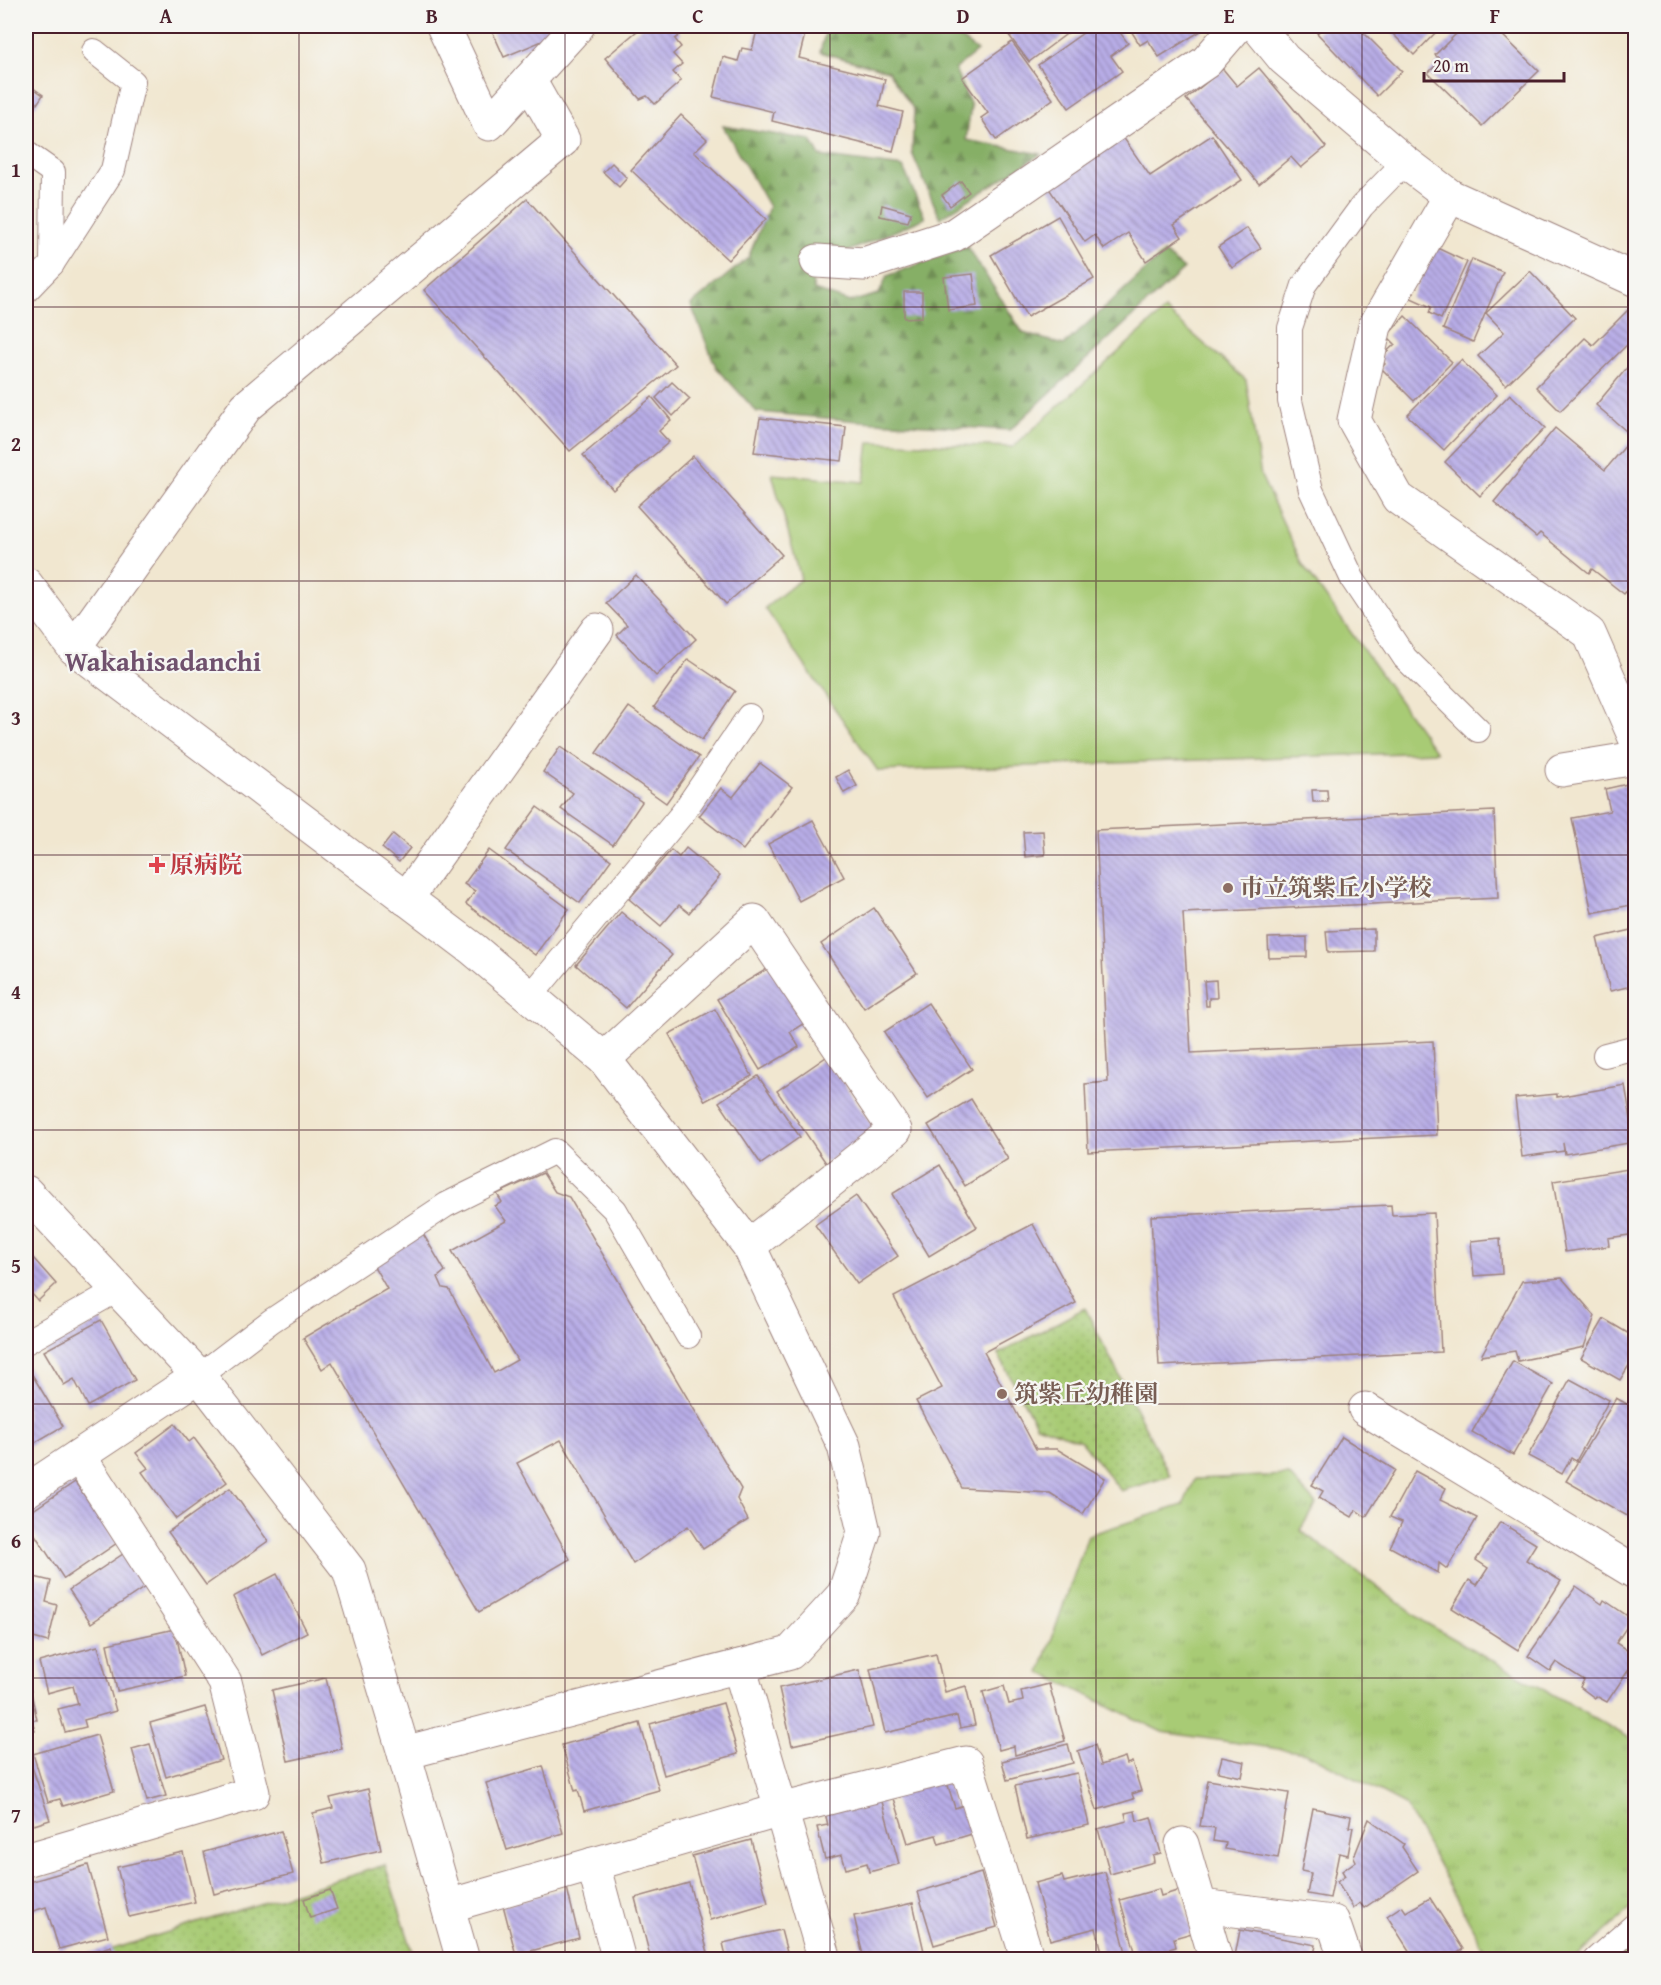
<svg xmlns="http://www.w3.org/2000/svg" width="1661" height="1985" font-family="'Gentium Book Plus','Noto Serif JP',serif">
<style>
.grass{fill:url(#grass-tufts);stroke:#797550;stroke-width:1.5}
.forest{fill:url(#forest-firs);stroke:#686748;stroke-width:1.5}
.park{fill:url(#park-dots);stroke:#797550;stroke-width:1.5}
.pitch{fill:#a8cb74;stroke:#797550;stroke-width:1.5}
.building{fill:url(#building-back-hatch)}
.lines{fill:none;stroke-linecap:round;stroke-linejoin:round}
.service-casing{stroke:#9e837e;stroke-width:26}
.minor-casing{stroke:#9e837e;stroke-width:35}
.tertiary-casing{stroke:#9e837e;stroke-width:35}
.service{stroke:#fff;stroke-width:24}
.minor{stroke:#fff;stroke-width:33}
.tertiary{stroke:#fff;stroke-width:33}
.grid{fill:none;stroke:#4a1f2b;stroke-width:1.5;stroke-opacity:0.55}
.health-dot{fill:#e0444e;stroke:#f6f6f2;stroke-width:2}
.education-dot{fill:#8d6e63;stroke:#f6f6f2;stroke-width:2}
.labels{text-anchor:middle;stroke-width:4.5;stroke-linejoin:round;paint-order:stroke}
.health-label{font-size:24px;font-weight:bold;fill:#be3a42;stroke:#f6f6f2;text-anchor:start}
.education-label{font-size:24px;font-weight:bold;fill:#785e54;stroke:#f6f6f2;text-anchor:start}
.quarter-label{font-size:27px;font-weight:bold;fill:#70516d;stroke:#f6f6f2}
.neatline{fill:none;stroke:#4a1f2b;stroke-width:2}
.grid-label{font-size:20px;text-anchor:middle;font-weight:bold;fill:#4a1f2b}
</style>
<defs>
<pattern id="grass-tufts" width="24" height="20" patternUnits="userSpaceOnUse" patternTransform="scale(1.5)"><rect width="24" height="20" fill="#a8cb74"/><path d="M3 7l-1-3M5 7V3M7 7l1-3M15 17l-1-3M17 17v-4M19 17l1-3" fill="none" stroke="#92ae65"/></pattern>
<pattern id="forest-firs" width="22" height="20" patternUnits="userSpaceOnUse" patternTransform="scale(1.5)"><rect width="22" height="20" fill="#86af66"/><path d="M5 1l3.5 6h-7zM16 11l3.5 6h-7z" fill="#708e54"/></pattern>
<pattern id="park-dots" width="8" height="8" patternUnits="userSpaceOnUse" patternTransform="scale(1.5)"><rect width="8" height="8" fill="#a8cb74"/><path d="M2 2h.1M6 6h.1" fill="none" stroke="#92ae65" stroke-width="1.8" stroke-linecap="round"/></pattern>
<pattern id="building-back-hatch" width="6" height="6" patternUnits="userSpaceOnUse" patternTransform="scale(1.5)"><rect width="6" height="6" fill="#b8ade7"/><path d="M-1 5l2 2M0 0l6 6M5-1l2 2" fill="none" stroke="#988cbb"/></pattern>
</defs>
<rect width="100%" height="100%" fill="#f6f6f2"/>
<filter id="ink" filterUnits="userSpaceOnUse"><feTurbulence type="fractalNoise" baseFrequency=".0167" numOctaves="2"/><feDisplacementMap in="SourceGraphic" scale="12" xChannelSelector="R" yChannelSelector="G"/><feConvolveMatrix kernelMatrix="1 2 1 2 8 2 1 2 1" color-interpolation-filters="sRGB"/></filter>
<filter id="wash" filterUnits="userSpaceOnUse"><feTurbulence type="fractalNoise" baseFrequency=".008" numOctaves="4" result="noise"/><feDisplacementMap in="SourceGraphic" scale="24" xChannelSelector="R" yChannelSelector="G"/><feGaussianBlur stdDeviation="1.35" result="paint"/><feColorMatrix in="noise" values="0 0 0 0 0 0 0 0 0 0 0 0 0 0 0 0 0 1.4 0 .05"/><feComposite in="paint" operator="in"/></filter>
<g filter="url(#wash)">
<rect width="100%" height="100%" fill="#f1e7d0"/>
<g class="grass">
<polygon points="1289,1475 1316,1504 1300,1530 1426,1623 1635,1741 1635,1905 1575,1959 1490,1959 1405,1805 1306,1753 1162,1732 1040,1672 1088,1535 1183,1505 1195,1479"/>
<polygon points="1635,1939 1635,1959 1612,1959"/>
</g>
<g class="forest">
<polygon points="827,26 944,26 977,51 955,69 971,106 966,140 1041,154 940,218 912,153 914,110 888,71 820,52"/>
<polygon points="723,126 811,140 820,156 903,167 925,218 849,251 806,252 814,290 850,302 879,294 887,276 967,246 1023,333 1064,345 1164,253 1184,269 1010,430 859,421 757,412 716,367 691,305 748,258 769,207"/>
</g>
<g class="park">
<polygon points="1085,1308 1170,1476 1121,1491 1081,1441 1036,1425 998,1354"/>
<polygon points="385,1865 415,1959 113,1960 110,1950"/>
</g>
<polygon class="pitch" points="1165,310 1246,380 1261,476 1303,565 1436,752 878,771 765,608 801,579 772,474 864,482 869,442 1013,447"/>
<g id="blocks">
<g class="building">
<polygon points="490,26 565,26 559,34 504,57"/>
<polygon points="643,26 674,26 681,34 675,39 681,47 673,54 682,64 673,72 681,81 655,104 647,96 640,99 605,58"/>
<polygon points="758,26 807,26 799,58 885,79 879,106 903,112 893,151 772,121 774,112 713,97 723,57 738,61 742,48 752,50"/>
<polygon points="1002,26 1077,26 1029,62"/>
<polygon points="1093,26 1115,26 1128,43 1111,56 1122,71 1069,108 1038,65"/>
<polygon points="1128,26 1209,26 1159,57 1148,40 1140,45"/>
<polygon points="1325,26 1357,26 1402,71 1377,96 1317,33"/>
<polygon points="1385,26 1431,26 1437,31 1414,55"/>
<polygon points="1464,26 1493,26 1539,71 1482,126 1428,73 1441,60 1435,55"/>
<polygon points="1012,42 1053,99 996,140 981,118 988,113 962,78"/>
<polygon points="1259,68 1326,147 1301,168 1291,157 1259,184 1186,99 1223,69 1237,86"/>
<polygon points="26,83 43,95 35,107 26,100"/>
<polygon points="681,115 707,139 694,152 766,219 728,260 631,170"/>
<polygon points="1212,135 1242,180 1174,225 1182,237 1146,261 1128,233 1104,249 1095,235 1085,242 1048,187 1123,137 1150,176"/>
<polygon points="612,163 627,178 619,187 603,172"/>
<polygon points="961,181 969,192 950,206 942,195"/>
<polygon points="527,199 676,365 570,451 424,290"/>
<polygon points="882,205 911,213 908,222 880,216"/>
<polygon points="1058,216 1094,279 1027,317 991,255"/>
<polygon points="1247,228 1261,248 1232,268 1218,247"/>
<polygon points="1435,247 1467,262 1441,319 1429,313 1431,307 1411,298"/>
<polygon points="1472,259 1503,272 1473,342 1443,329"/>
<polygon points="1530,271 1575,318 1506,385 1478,356 1504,332 1486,313"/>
<polygon points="973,274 977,306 948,310 944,277"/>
<polygon points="904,292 922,292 922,317 904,318"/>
<polygon points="1634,304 1636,305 1636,336 1560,411 1536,387 1585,338 1593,345"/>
<polygon points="1405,316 1452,362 1414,401 1381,368 1385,364 1380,358 1395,344 1387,336"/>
<polygon points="1636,357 1636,580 1624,594 1592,569 1589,573 1540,533 1536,537 1494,502 1555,428 1605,470 1633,437 1596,405"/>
<polygon points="1461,360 1497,395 1444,450 1407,415"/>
<polygon points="672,382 690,399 673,416 656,398"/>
<polygon points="1510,394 1545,428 1480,496 1445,462"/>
<polygon points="652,397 671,420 659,431 669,442 613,490 583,455"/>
<polygon points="760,418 846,427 842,461 754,452"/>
<polygon points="693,456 782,555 726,604 637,506"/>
<polygon points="636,575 696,639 656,676 617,635 627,625 606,603"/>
<polygon points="688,659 735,691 702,740 654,707"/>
<polygon points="629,707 699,757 666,803 596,753"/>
<polygon points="560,747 642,802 613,845 561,809 573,793 543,772"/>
<polygon points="760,763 792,787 743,850 699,816 721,788 733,797"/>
<polygon points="848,770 857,786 844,793 836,777"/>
<polygon points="1636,782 1636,904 1592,913 1572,818 1610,811 1605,789"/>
<polygon points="1312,790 1327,790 1328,802 1313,802"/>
<polygon points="537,807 611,860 580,903 506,850"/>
<polygon points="1494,811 1498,898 1183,913 1191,1053 1433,1041 1437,1135 1088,1152 1085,1084 1108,1082 1096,830"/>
<polygon points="813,820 844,877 799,901 768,844"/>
<polygon points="1043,831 1045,855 1025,857 1023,832"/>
<polygon points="393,834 410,848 399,862 382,848"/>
<polygon points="686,848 720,876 689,913 679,905 661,926 629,899 671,850 679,857"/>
<polygon points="489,850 569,909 535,955 466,904 475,891 464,884"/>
<polygon points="874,908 917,973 864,1008 821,944"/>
<polygon points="621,912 672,955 626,1008 576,965"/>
<polygon points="1374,929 1374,951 1328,952 1326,931"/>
<polygon points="1636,929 1636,985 1610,991 1597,938"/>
<polygon points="1307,937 1307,957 1269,958 1268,938"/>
<polygon points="772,966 806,1022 790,1032 799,1047 760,1070 717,999"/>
<polygon points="1216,980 1217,998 1209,998 1209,1006 1206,1006 1204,981"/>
<polygon points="928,1003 972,1069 928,1098 884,1032"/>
<polygon points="715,1009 752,1076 705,1101 669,1034"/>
<polygon points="826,1057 875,1130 826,1163 777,1091"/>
<polygon points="758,1076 800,1137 761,1164 719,1102"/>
<polygon points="1625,1085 1635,1142 1565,1154 1563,1143 1564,1151 1522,1157 1515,1098 1557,1094 1557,1097"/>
<polygon points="971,1099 1008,1159 965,1186 928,1125"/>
<polygon points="940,1165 977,1227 929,1256 892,1194"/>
<polygon points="1628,1169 1636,1217 1636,1234 1608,1238 1609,1246 1565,1252 1553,1181"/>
<polygon points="543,1173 555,1192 569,1197 741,1489 737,1499 748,1520 703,1549 688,1526 633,1564 561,1440 517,1463 570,1559 479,1612 332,1362 322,1369 303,1338 387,1289 371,1261 422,1232 445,1271 438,1277 443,1288 449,1289 494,1373 517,1360 452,1251 506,1221 495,1206 502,1202 497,1194"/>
<polygon points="856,1196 898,1256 857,1284 815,1225"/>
<polygon points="1391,1205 1392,1215 1434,1213 1441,1352 1159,1366 1151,1216"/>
<polygon points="1033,1224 1076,1303 984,1352 1036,1449 1057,1449 1105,1478 1083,1514 1050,1493 962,1488 916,1401 942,1388 894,1297"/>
<polygon points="1500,1238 1502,1274 1474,1276 1471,1241"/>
<polygon points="26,1250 56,1284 38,1301 32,1294 26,1300"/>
<polygon points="1562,1278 1595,1316 1584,1347 1518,1361 1515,1351 1481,1356 1522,1281"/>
<polygon points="1604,1319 1636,1338 1636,1354 1620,1380 1581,1358"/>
<polygon points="101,1320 135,1380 88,1406 74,1379 64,1385 44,1351"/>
<polygon points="1513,1361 1553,1384 1513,1455 1472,1432"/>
<polygon points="27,1366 63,1426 26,1448 26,1367"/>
<polygon points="1570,1379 1609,1400 1576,1461 1571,1458 1562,1474 1528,1456"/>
<polygon points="1616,1398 1636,1409 1636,1521 1566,1481"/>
<polygon points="175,1424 189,1442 194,1438 227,1482 176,1519 142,1472 148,1468 136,1453"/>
<polygon points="1342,1437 1395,1470 1366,1517 1356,1510 1352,1517 1319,1498 1323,1491 1312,1485"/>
<polygon points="1415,1471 1446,1488 1440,1500 1477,1518 1447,1569 1439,1563 1438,1573 1390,1547 1402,1522 1390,1517"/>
<polygon points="75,1482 117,1543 64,1579 26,1521 26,1515"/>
<polygon points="230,1488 268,1541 206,1585 168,1532"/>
<polygon points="1500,1522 1536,1544 1526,1560 1561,1581 1518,1650 1452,1608 1469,1580 1477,1585 1488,1568 1476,1560"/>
<polygon points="126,1552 148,1585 91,1623 69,1590"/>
<polygon points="277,1574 307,1632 262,1655 233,1597"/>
<polygon points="26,1575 51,1581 46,1602 57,1605 48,1642 26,1636"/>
<polygon points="1576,1586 1602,1604 1604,1600 1632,1619 1616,1643 1636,1656 1636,1659 1607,1702 1596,1696 1595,1698 1580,1687 1584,1680 1556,1662 1550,1671 1528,1656"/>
<polygon points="175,1629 185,1676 117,1691 107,1644"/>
<polygon points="98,1646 116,1711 84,1720 86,1727 65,1732 58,1709 78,1704 73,1686 47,1693 39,1662"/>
<polygon points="936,1654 945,1692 966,1686 975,1725 960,1728 957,1716 885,1733 870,1669"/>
<polygon points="26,1669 37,1720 32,1720 35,1730 26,1733"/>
<polygon points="859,1670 873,1727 792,1745 779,1688"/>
<polygon points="326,1678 342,1749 288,1761 272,1690"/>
<polygon points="1049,1684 1065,1741 1015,1755 1014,1746 999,1750 983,1692 1004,1686 1009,1704 1023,1701 1021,1691"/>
<polygon points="723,1703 738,1754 664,1775 650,1724"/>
<polygon points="205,1707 221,1760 166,1777 150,1723"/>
<polygon points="640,1723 659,1790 584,1811 578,1790 575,1791 562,1745"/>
<polygon points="97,1735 114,1791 63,1806 60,1799 48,1802 33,1754"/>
<polygon points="150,1744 166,1796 147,1801 132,1749"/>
<polygon points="1068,1744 1073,1763 1007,1780 1002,1761"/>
<polygon points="1095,1745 1101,1765 1125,1757 1127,1764 1132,1762 1141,1791 1132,1794 1134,1799 1097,1810 1078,1751"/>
<polygon points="28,1755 50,1820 34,1825 26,1801 26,1756"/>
<polygon points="1222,1757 1245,1762 1242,1777 1218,1772"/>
<polygon points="543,1766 563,1833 507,1850 486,1783"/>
<polygon points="1077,1773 1089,1825 1027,1839 1015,1786"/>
<polygon points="945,1776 955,1808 964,1805 972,1834 939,1844 936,1835 908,1843 892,1792"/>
<polygon points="1208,1780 1289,1793 1278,1858 1225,1849 1226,1843 1213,1841 1215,1828 1200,1826"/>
<polygon points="368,1789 381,1850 324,1863 313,1813 333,1808 330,1798"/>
<polygon points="881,1798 899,1864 869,1872 867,1863 846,1869 842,1855 825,1859 817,1827 828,1825 825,1813"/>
<polygon points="1313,1808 1351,1816 1349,1827 1353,1827 1348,1855 1339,1853 1330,1898 1307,1894 1311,1873 1301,1871"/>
<polygon points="1135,1811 1137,1821 1151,1817 1161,1853 1153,1855 1154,1862 1110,1874 1098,1829 1127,1821 1125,1813"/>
<polygon points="1369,1819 1404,1844 1402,1847 1418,1871 1364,1908 1360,1903 1353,1908 1337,1882 1345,1876 1342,1871 1356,1861 1354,1857"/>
<polygon points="281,1831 293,1874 214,1894 204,1852"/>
<polygon points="751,1840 768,1903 710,1920 692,1856"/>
<polygon points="183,1852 195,1902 129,1917 117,1867"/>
<polygon points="88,1865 108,1936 59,1949 46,1907 30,1912 26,1894 26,1883"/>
<polygon points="1105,1872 1128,1960 1104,1960 1096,1928 1050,1940 1035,1883 1062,1876 1064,1882"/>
<polygon points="981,1873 997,1927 934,1945 918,1892"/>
<polygon points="689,1883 710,1960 651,1960 635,1898"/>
<polygon points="567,1888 579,1938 516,1955 503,1905"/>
<polygon points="1159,1889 1161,1896 1180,1890 1192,1933 1174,1938 1176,1947 1137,1958 1120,1900"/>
<polygon points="330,1890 337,1909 310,1918 304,1899"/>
<polygon points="1430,1898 1463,1949 1447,1960 1415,1960 1387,1916 1402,1906 1406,1912"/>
<polygon points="913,1903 926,1960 899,1960 898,1953 864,1960 854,1916"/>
<polygon points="781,1930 789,1960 727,1960 723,1943"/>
<polygon points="1240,1930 1316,1945 1313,1960 1254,1960 1235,1956"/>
<polygon points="111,1946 115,1960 72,1960 71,1959"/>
</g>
</g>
</g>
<g filter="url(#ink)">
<use href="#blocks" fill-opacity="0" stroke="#9e837e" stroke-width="1.5"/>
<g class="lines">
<defs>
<g id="service">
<polyline points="26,153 53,172 52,264 26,291"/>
<polyline points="1405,162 1362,206 1304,285 1290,328 1290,401 1311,490 1353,580 1405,658 1478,730"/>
<polyline points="52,264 113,170 133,82 94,51"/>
<polyline points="530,997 682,814 749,716"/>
<polyline points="1605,1055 1636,1047"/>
<polyline points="26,1342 117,1290"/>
<polyline points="199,1376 271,1321 446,1205 555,1151 615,1210 688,1336"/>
<polyline points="1595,1960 1636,1924"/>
</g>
<g id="minor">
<polyline points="443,26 489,124 578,26"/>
<polyline points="1257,26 1284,59 1405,162 1450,196 1636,280"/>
<polyline points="1450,196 1375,326 1354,420 1398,498 1589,633 1636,740"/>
<polyline points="817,261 864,264 954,235 1206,62 1237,26"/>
<polyline points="74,648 246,407 563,140 529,80"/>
<polyline points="1562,770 1636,758"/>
<polyline points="406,899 597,630"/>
<polyline points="604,1059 754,921 895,1130 749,1246"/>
<polyline points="1365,1409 1636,1573"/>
<polyline points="26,1491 199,1376"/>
<polyline points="739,1666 825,1960"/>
<polyline points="404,1753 463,1960"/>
<polyline points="1182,1844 1216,1960"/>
<polyline points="26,1860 253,1793 225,1682 79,1456"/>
<polyline points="593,1864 619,1960"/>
<polyline points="448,1906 781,1810 966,1763 1028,1960"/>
<polyline points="1201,1906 1333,1922 1346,1960"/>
</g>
<polyline id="tertiary" points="26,584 74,648 473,949 604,1059 749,1246 844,1446 864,1532 844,1594 790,1653 404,1753 349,1570 199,1376 26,1192"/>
</defs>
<use href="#service" class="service-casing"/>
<use href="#minor" class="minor-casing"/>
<use href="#tertiary" class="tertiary-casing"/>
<use href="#service" class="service"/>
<use href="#minor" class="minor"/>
<use href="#tertiary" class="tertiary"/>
</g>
</g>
<path class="grid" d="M299 26V1960M565 26V1960M830 26V1960M1096 26V1960M1362 26V1960M26 307H1636M26 581H1636M26 855H1636M26 1130H1636M26 1404H1636M26 1678H1636"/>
<path class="health-dot" d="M154 856h6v6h6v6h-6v6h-6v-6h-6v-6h6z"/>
<g class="education-dot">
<circle cx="1228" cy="888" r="6"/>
<circle cx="1002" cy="1394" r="6"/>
</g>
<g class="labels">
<g class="health-label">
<text x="170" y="873">原病院</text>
</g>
<g class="education-label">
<text x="1240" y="896">市立筑紫丘小学校</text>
<text x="1014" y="1402">筑紫丘幼稚園</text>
</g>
<g class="quarter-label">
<text x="163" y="671">Wakahisadanchi</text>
</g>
</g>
<rect width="1661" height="1985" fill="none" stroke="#f6f6f2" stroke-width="66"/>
<path d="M1424 72v9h140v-9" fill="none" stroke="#4a1f2b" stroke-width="3"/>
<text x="1433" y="72" font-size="18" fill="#4a1f2b" stroke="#f6f6f2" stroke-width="4.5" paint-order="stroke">20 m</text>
<rect x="33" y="33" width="1595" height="1919" class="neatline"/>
<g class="grid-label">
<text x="166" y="23">A</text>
<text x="432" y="23">B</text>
<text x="698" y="23">C</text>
<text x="963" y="23">D</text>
<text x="1229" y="23">E</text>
<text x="1495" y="23">F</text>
<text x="16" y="177">1</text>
<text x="16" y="451">2</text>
<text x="16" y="725">3</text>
<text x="16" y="999">4</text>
<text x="16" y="1273">5</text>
<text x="16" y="1548">6</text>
<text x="16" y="1822">7</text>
</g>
</svg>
